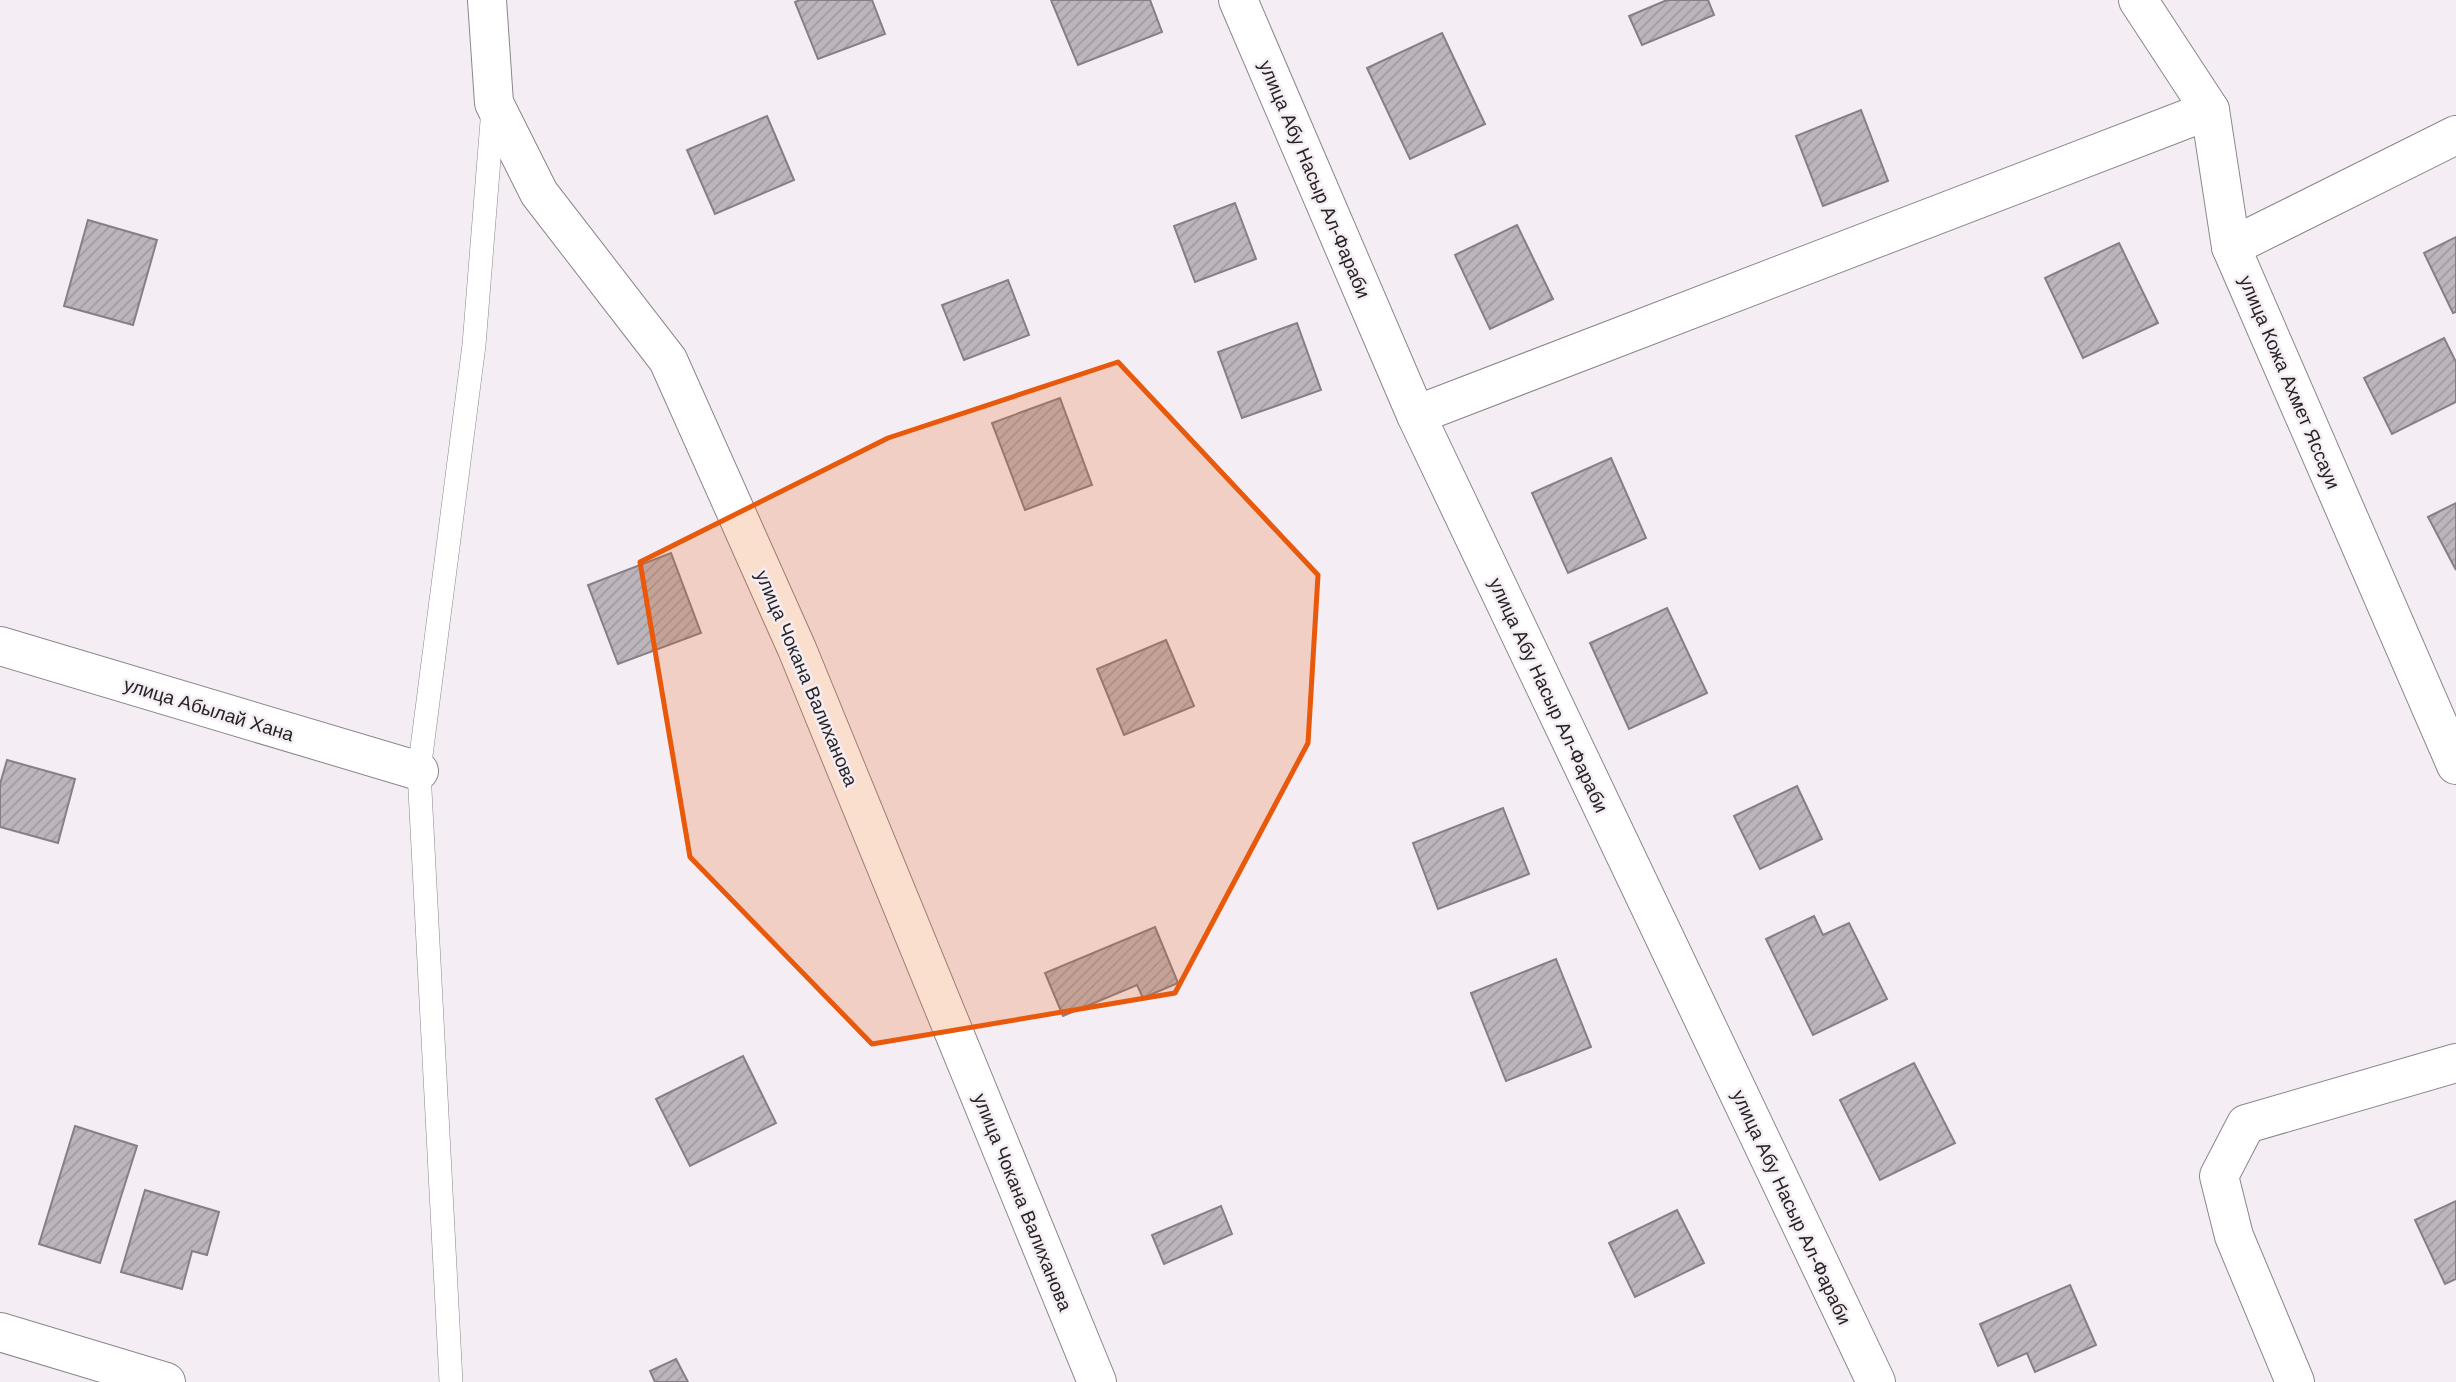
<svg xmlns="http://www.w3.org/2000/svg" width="2456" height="1382" font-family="Helvetica,sans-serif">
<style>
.building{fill:url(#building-hatch);stroke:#867f85;stroke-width:2}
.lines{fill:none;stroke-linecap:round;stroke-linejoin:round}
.service-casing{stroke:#8c868b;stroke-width:24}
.minor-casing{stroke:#8c868b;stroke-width:40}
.service{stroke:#fff;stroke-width:23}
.minor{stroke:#fff;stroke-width:38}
.marked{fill:#e8590c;fill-opacity:0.2;stroke:#e8590c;stroke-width:5;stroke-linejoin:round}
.labels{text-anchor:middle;stroke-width:5;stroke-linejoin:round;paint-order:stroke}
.street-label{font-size:19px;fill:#262325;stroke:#f4edf3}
</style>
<defs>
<pattern id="building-hatch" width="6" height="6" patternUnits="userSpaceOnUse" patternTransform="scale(1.75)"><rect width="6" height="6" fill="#bcb5bb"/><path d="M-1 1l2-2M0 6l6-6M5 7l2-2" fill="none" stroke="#a19ba1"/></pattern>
</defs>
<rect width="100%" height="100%" fill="#f4edf3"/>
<g class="building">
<polygon points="800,0 872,0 885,34 818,59 795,2"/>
<polygon points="1051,0 1150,0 1162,32 1078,65"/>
<polygon points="1667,0 1708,0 1714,15 1642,45 1629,16"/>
<polygon points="1442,33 1485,124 1410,159 1367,68"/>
<polygon points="1861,110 1888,181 1823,206 1796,136"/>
<polygon points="767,116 794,180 715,214 687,150"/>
<polygon points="1235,203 1256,259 1195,282 1174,226"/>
<polygon points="88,220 157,240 133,325 64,306"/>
<polygon points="1517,225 1553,299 1490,329 1455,255"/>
<polygon points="2456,237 2456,312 2453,313 2424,253"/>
<polygon points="2119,243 2158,323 2083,358 2045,278"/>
<polygon points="1008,280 1029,335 964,360 942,305"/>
<polygon points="1297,323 1321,390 1242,418 1218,352"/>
<polygon points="2444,338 2456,362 2456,402 2392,434 2364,378"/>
<polygon points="1060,398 1092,485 1025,510 992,423"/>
<polygon points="1611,458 1646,538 1568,573 1532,493"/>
<polygon points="2456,503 2456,570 2428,517"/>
<polygon points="671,553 701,633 618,664 588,585"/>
<polygon points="1667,608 1707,693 1629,729 1590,643"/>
<polygon points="1166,640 1194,706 1124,735 1097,669"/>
<polygon points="7,760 75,779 58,843 0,827 0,784"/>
<polygon points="1797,786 1822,839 1760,869 1734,816"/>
<polygon points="1503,808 1529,874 1438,909 1413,843"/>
<polygon points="1814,916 1823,935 1849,923 1887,999 1813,1035 1766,939"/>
<polygon points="1155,927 1178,983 1143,998 1137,985 1063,1016 1045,973"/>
<polygon points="1556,959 1591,1047 1506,1081 1471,993"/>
<polygon points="743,1056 776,1123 690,1166 656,1099"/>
<polygon points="1914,1063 1955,1143 1880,1180 1840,1100"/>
<polygon points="75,1126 137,1146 100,1263 39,1244"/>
<polygon points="145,1190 219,1212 207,1255 192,1251 182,1289 121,1272"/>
<polygon points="2456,1201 2456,1279 2445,1284 2415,1220"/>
<polygon points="1221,1206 1232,1234 1164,1264 1152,1235"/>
<polygon points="1677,1210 1704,1263 1635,1297 1609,1243"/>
<polygon points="2070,1285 2096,1345 2035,1372 2027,1353 1998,1366 1980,1324"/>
<polygon points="676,1359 688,1382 655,1382 650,1371"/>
</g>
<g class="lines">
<defs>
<polyline id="service" points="451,1382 419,771 474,345 493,109"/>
<g id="minor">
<polyline points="487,0 494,103 539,193 668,360 797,649 1097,1382"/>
<polyline points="1238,0 1416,415 1876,1382"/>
<polyline points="2138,0 2210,110 2231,247 2456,765"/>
<polyline points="2231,247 2456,135"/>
<polyline points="1416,415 2210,110"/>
<polyline points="0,646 419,771"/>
<polyline points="0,1332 166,1382"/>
<polyline points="2295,1382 2234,1236 2219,1176 2246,1124 2456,1063"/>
</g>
</defs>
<use href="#service" class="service-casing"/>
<use href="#minor" class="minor-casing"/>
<use href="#service" class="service"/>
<use href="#minor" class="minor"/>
</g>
<path class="marked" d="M1118 362 1318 575 1308 743 1175 993 872 1044 690 857 640 562 888 438Z"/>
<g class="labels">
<g class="street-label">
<text transform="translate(1315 179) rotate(67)" y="7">улица Абу Насыр Ал-Фараби</text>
<text transform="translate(2290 382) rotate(67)" y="7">улица Кожа Ахмет Яссауи</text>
<text transform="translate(807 678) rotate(67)" y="7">улица Чокана Валиханова</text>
<text transform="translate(1549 695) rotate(65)" y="7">улица Абу Насыр Ал-Фараби</text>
<text transform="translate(209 709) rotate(17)" y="7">улица Абылай Хана</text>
<text transform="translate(1023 1202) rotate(68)" y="7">улица Чокана Валиханова</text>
<text transform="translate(1792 1207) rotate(65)" y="7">улица Абу Насыр Ал-Фараби</text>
</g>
</g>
</svg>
